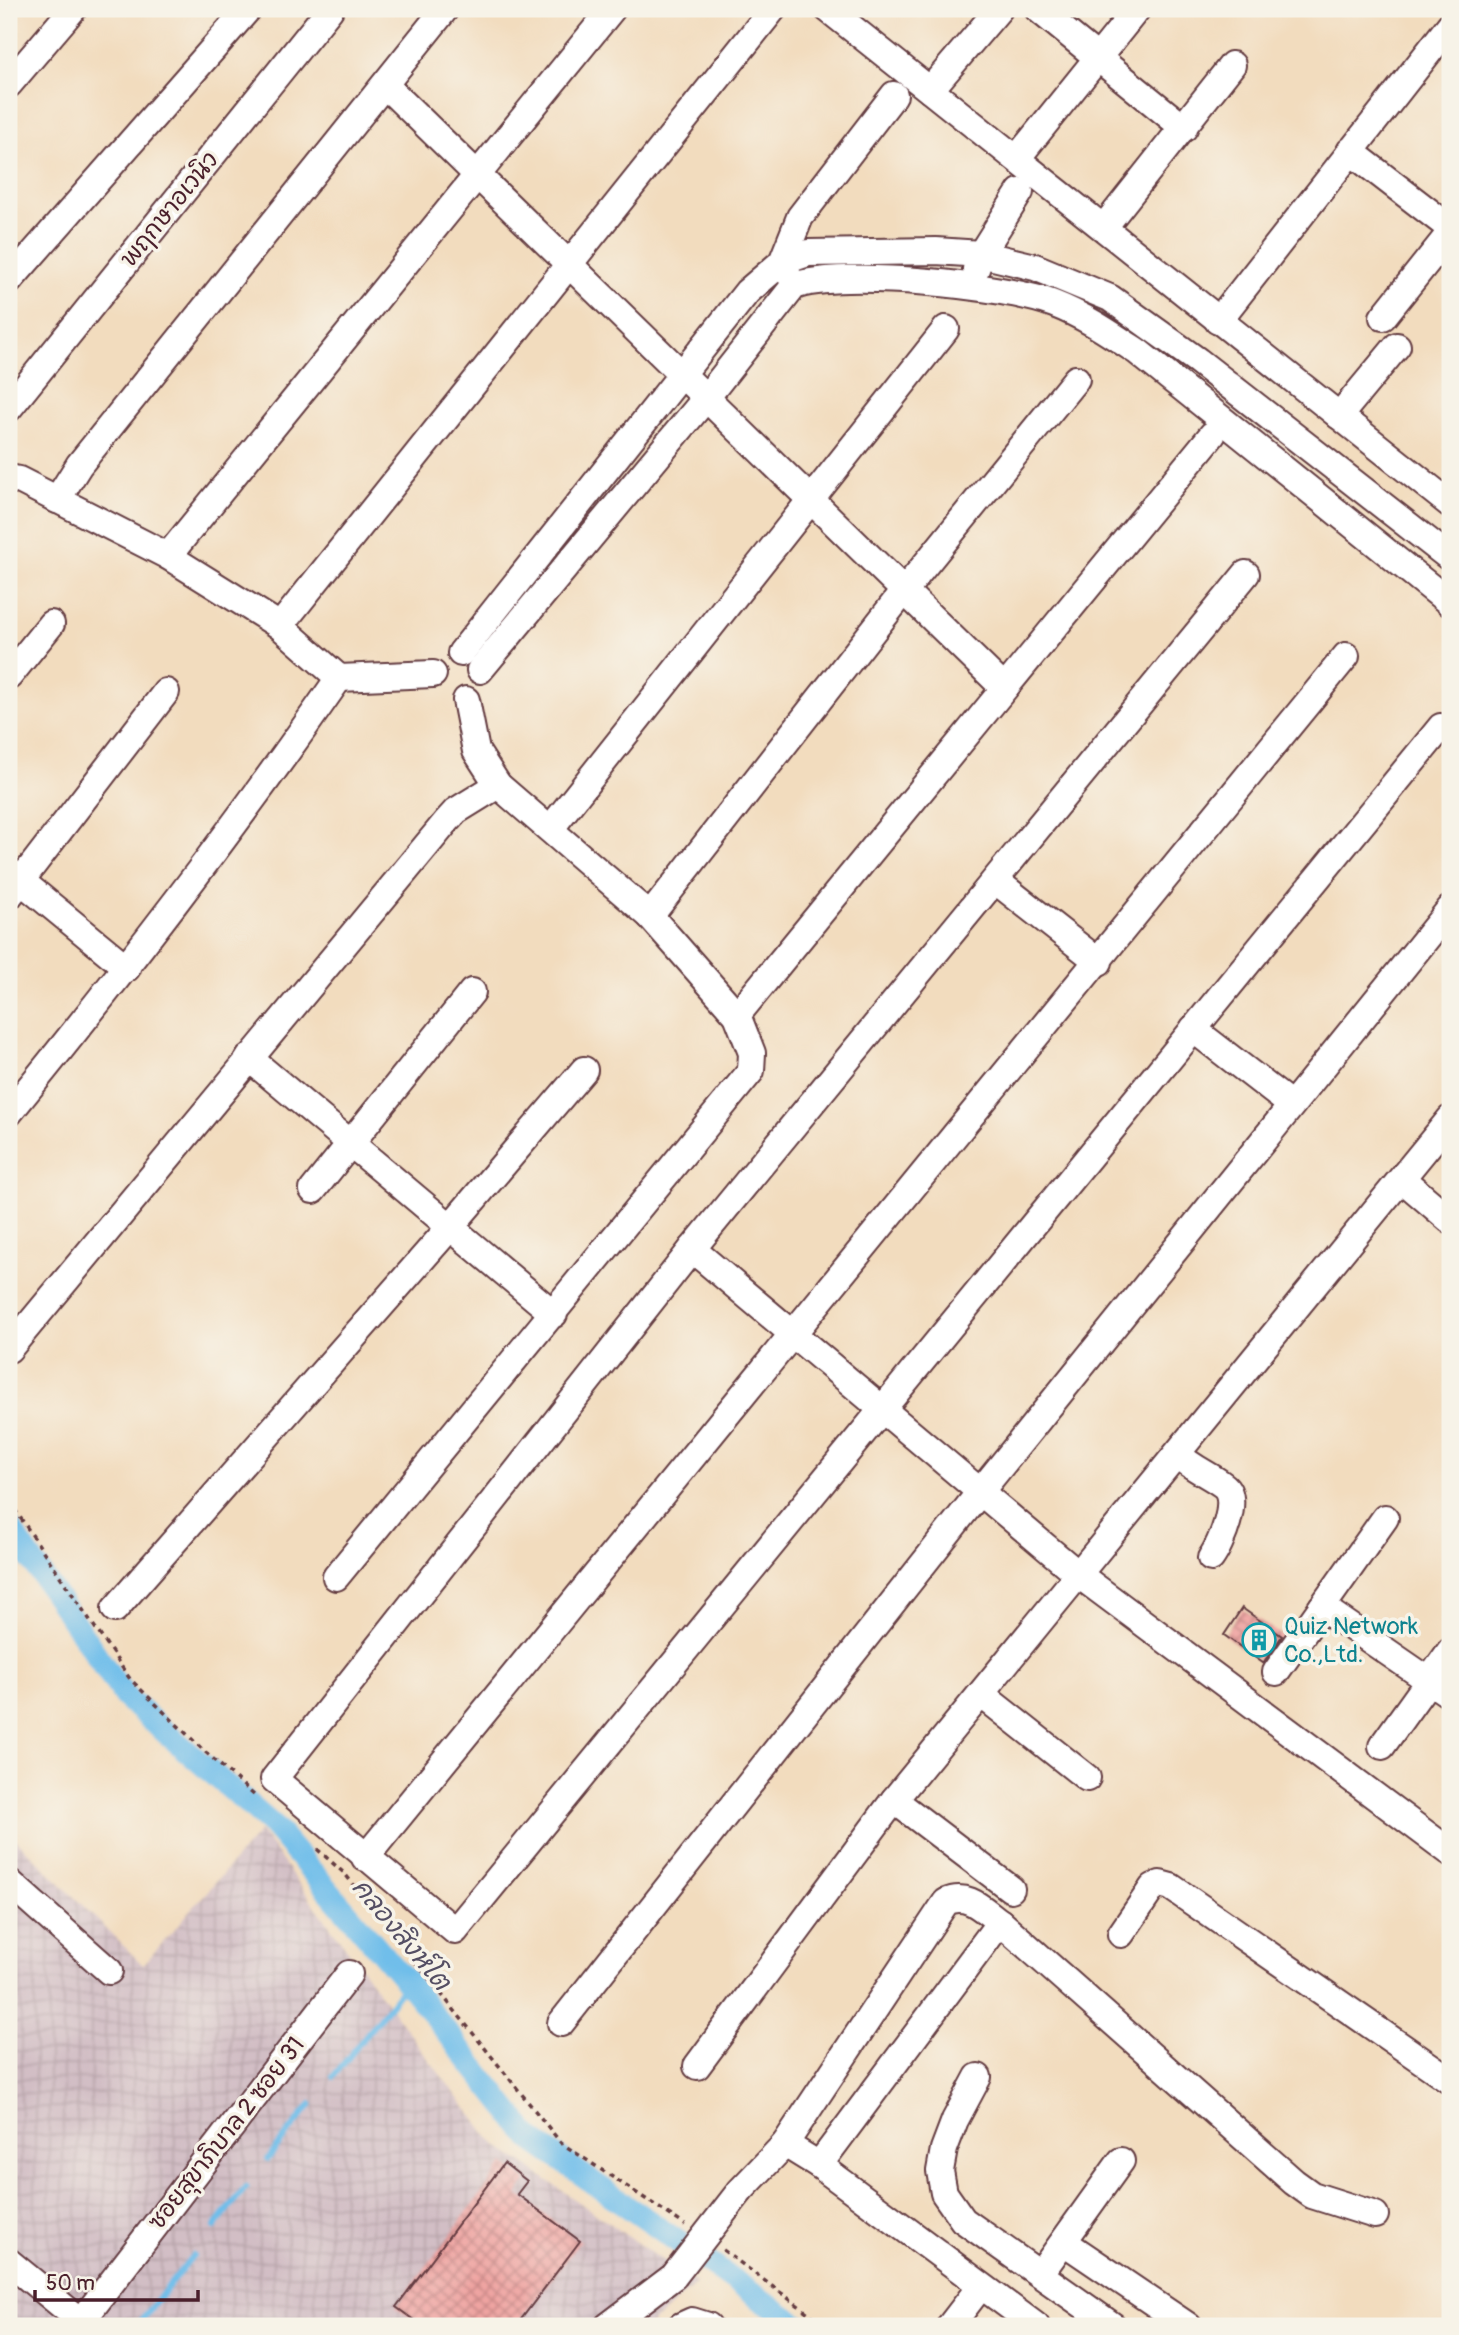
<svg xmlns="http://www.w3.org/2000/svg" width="1459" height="2335" font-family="Pangolin,'Playpen Sans Thai',sans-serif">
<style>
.industrial{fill:url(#industrial-grid)}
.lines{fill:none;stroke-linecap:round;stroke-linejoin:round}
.stream{stroke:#6fbeea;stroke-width:6}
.canal{stroke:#6fbeea;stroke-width:23}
.building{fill:url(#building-cross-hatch)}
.minor-casing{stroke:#633b41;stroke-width:30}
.path{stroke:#633b41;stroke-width:3.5;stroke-dasharray:5 5;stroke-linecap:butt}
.minor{stroke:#fff;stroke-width:26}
.minor-bridge-casing{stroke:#633b41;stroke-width:30;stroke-linecap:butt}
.minor-bridge{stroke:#fff;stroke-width:26}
.labels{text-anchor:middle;stroke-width:7;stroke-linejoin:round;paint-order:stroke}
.street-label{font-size:24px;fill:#4a1f2b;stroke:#f7f3e8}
.culture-label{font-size:24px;fill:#0d838f;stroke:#f7f3e8;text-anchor:start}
.water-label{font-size:26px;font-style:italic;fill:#554f64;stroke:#f7f3e8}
</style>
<defs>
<pattern id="industrial-grid" width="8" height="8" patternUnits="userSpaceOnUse" patternTransform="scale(1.75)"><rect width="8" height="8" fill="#d2bec5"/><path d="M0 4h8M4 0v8" fill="none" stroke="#b6a3a9"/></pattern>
<pattern id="building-cross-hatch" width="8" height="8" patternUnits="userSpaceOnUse" patternTransform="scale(1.75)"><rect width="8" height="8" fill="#efa4a2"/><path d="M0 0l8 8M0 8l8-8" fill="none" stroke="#c48584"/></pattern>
</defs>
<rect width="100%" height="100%" fill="#f7f3e8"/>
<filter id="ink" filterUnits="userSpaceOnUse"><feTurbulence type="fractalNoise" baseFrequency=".0143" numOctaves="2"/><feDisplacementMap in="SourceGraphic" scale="14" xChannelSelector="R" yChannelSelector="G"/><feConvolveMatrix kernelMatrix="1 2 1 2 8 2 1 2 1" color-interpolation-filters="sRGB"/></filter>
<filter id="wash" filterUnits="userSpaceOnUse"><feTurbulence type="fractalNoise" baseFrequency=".00686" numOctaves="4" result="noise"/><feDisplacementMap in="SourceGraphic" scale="28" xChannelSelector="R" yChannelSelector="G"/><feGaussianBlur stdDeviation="1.57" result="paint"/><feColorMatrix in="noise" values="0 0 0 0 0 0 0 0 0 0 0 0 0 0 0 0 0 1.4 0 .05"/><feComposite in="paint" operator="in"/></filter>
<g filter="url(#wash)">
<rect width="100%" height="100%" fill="#f2dcbe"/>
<polygon class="industrial" points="260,1831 432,2064 494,2143 696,2284 649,2326 9,2326 9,1833 143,1965"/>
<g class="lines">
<g class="stream">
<polyline points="333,2077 407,1983"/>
<polyline points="268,2159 311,2104"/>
<polyline points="215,2227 246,2187"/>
<polyline points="137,2326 193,2255"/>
</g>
<polyline class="canal" points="9,1527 125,1697 272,1825 412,1988 531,2139 799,2326"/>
</g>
<g id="blocks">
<g class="building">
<polygon points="1242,1608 1282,1636 1263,1663 1224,1635"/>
<polygon points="504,2163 527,2181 517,2194 580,2241 516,2326 422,2326 396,2307"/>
</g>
</g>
</g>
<g filter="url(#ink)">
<use href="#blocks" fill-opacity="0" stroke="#633b41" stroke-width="2"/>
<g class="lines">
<defs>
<g id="minor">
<polyline points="828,9 1450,504"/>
<polyline points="1038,9 1184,128"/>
<polyline points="9,84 73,9"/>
<polyline points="385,85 1004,688"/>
<polyline points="930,90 999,9"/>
<polyline points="1350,151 1450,228"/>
<polyline points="1018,157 1137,9"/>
<polyline points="1104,227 1232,65"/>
<polyline points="976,269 981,254 1020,192"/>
<polyline points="787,272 782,262 800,217 894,95"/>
<polyline points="9,281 248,9"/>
<polyline points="1383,317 1450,233"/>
<polyline points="1218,321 1450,25"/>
<polyline points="9,408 330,9"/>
<polyline points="1339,416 1397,346"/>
<polyline points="9,478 19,480 168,556 280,626 339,678 433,674"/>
<polyline points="57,500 79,465 445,9"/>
<polyline points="168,556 612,9"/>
<polyline points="1246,574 692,1249 274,1779 455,1931 1441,727"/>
<polyline points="280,626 773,9"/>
<polyline points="461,653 747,292 782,262 808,253 936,251 981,254 1035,267 1110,298 1198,361 1450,558"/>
<path d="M480 670 706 398 794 286C841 269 1006 285 1054 304 1085 316 1111 334 1138 352L1450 603"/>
<polyline points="9,676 51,624"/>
<polyline points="551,828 946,329"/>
<polyline points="9,871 127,968"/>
<polyline points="996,881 1099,962"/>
<polyline points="9,896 166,692"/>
<polyline points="650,916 904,591 1076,379"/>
<polyline points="737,1015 1212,435"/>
<polyline points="1193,1029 1290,1104"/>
<polyline points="249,1058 554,1314"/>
<path d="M9 1113C124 972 235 828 339 678"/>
<polyline points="1402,1179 1450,1220"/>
<polyline points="313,1190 472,992"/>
<polyline points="692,1249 1079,1575 1450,1852"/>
<polyline points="9,1349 446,822 456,811 498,785"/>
<path d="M1177 1454C1192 1468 1208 1474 1223 1485 1241 1498 1221 1544 1211 1558"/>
<polyline points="336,1577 751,1071 752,1053 737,1015 650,916 498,785 476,751 466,700"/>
<polyline points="1322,1607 1450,1695"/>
<polyline points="115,1609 451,1226 584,1070"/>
<polyline points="1276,1672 1385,1518"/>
<polyline points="981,1694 1087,1778"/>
<polyline points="1382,1746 1450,1651"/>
<polyline points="894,1800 1011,1889"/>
<polyline points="365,1858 1346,656"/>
<polyline points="9,1882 109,1971"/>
<polyline points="1121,1934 1153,1887 1160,1884 1171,1887 1450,2080"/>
<polyline points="561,2023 980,1492 1450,909"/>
<polyline points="697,2066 894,1800 1450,1119"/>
<polyline points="978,2077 955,2120 944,2149 940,2171 944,2193 963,2220 1113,2326"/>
<polyline points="785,2144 819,2165 1000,1922"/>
<polyline points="819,2165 1036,2326"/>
<path d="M740 2191 785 2144 946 1902C968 1892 982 1909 1000 1922L1294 2182 1312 2195 1375 2215"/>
<polyline points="1064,2242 1188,2326"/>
<polyline points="9,2262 82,2322"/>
<polyline points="1040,2274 1121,2161"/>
<polyline points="78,2326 349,1974"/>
<polyline points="608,2326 674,2276"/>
<polyline points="681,2326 692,2321 708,2326"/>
<polyline points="950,2326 980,2287"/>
</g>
</defs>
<use href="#minor" class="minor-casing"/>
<g class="path">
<polyline points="9,1501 130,1679 201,1748 255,1796"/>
<polyline points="317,1849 345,1874 561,2143 685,2225"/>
<polyline points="723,2250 826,2326"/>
</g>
<use href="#minor" class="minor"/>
<defs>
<polyline id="minor-bridge" points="674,2276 740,2191"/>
</defs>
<use href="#minor-bridge" class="minor-bridge-casing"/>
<use href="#minor-bridge" class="minor-bridge"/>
</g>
</g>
<defs>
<symbol id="building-ring" viewBox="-11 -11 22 22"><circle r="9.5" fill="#f7f3e8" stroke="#0f9aa8" stroke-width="1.5"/><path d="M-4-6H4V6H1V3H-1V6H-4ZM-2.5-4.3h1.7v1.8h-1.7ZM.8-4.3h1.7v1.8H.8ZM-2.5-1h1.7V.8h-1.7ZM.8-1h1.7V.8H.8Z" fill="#0f9aa8"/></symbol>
</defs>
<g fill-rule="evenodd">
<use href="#building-ring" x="1240" y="1621" width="38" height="38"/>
</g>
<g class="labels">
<g class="street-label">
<text transform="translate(169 209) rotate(-51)" y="8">พฤกษาอเวนิว</text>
<text transform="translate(226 2133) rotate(-52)" y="8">ซอยสุขาภิบาล 2 ซอย 31</text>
</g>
<g class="culture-label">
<text x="1284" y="1634">Quiz Network<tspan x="1284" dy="28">Co.,Ltd.</tspan></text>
</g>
<g class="water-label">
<text transform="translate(402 1934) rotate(50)" y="9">คลองสิงห์โต</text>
</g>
</g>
<rect width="1459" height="2335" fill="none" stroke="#f7f3e8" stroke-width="35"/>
<path d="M35 2290v10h163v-10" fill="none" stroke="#4a1f2b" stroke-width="3.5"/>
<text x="46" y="2290" font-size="21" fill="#4a1f2b" stroke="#f7f3e8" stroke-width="5" paint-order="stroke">50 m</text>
</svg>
